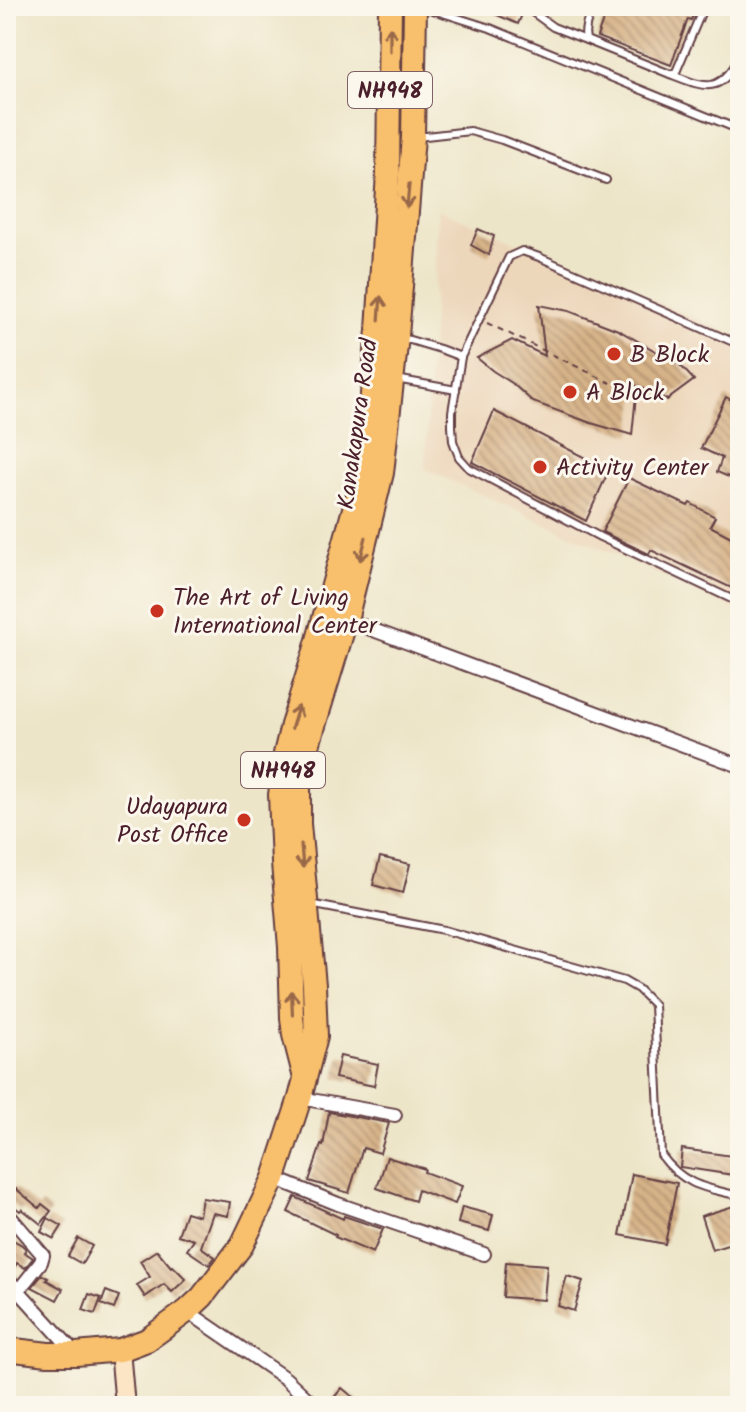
<svg xmlns="http://www.w3.org/2000/svg" width="746" height="1412" font-family="Kalam,sans-serif">
<style>
.built{fill:#edd7bb}
.building{fill:url(#building-back-hatch)}
.lines{fill:none;stroke-linecap:round;stroke-linejoin:round}
.lane-casing{stroke:#623d43;stroke-width:10}
.street-casing{stroke:#623d43;stroke-width:16}
.secondary-casing{stroke:#623d43;stroke-width:22}
.highway-casing{stroke:#623d43;stroke-width:26}
.path{stroke:#623d43;stroke-width:2;stroke-dasharray:6 6;stroke-linecap:butt}
.lane{stroke:#fff;stroke-width:6}
.street{stroke:#fff;stroke-width:12}
.secondary{stroke:#fce5c4;stroke-width:18}
.highway{stroke:#f8bf6c;stroke-width:22}
.oneway{stroke:#986748}
.poi-dot{fill:#c8321e;stroke:#fbf7ec;stroke-width:3}
.labels{text-anchor:middle;stroke-width:6;stroke-linejoin:round;paint-order:stroke}
.shield{fill:#fbf7ec;stroke:#7f6065;stroke-width:2}
.shield-label{font-size:22px;font-weight:bold;fill:#4a1f2b}
.poi-label{font-size:24px;fill:#4a1f2b;stroke:#fbf7ec;text-anchor:start}
.street-label{font-size:24px;fill:#4a1f2b;stroke:#fbf7ec}
</style>
<defs>
<pattern id="building-back-hatch" width="6" height="6" patternUnits="userSpaceOnUse" patternTransform="scale(2)"><rect width="6" height="6" fill="#d7b388"/><path d="M-1 5l2 2M0 0l6 6M5-1l2 2" fill="none" stroke="#b0916f"/></pattern>
</defs>
<rect width="100%" height="100%" fill="#fbf7ec"/>
<filter id="ink" filterUnits="userSpaceOnUse"><feTurbulence type="fractalNoise" baseFrequency=".0125" numOctaves="2"/><feDisplacementMap in="SourceGraphic" scale="16" xChannelSelector="R" yChannelSelector="G"/><feConvolveMatrix kernelMatrix="1 2 1 2 8 2 1 2 1" color-interpolation-filters="sRGB"/></filter>
<filter id="wash" filterUnits="userSpaceOnUse"><feTurbulence type="fractalNoise" baseFrequency=".006" numOctaves="4" result="noise"/><feDisplacementMap in="SourceGraphic" scale="32" xChannelSelector="R" yChannelSelector="G"/><feGaussianBlur stdDeviation="1.8" result="paint"/><feColorMatrix in="noise" values="0 0 0 0 0 0 0 0 0 0 0 0 0 0 0 0 0 1.4 0 .05"/><feComposite in="paint" operator="in"/></filter>
<g filter="url(#wash)">
<rect width="100%" height="100%" fill="#ede5c8"/>
<polygon class="built" points="438,209 740,338 740,611 425,469"/>
<g id="blocks">
<g class="building">
<polygon points="476,6 508,6 523,12 518,24"/>
<polygon points="608,6 697,6 691,20 688,19 671,65 597,37"/>
<polygon points="478,229 494,236 489,255 471,245"/>
<polygon points="539,305 569,311 618,330 680,365 694,380 667,400 637,386 632,435 591,423 533,402 512,383 493,371 477,358 512,340 545,356"/>
<polygon points="726,397 740,405 740,482 717,472 722,458 701,448"/>
<polygon points="494,411 609,470 586,521 472,462"/>
<polygon points="629,478 688,506 690,503 715,517 710,526 731,537 740,520 740,592 651,550 649,554 602,532"/>
<polygon points="380,857 410,864 403,893 373,885"/>
<polygon points="340,1056 378,1064 374,1086 335,1078"/>
<polygon points="329,1112 389,1123 380,1153 363,1148 349,1193 309,1181 321,1145 323,1146"/>
<polygon points="682,1149 740,1157 740,1176 680,1167"/>
<polygon points="387,1157 425,1169 424,1172 462,1186 455,1204 418,1190 415,1201 377,1188"/>
<polygon points="632,1174 677,1183 665,1244 620,1235"/>
<polygon points="6,1183 14,1190 15,1188 39,1208 42,1204 51,1211 41,1224 22,1209 20,1211 6,1200"/>
<polygon points="295,1197 343,1219 344,1216 383,1229 373,1253 335,1237 336,1235 288,1212"/>
<polygon points="202,1198 230,1202 228,1216 213,1213 201,1247 215,1257 209,1265 187,1250 194,1240 178,1235 186,1212 199,1216"/>
<polygon points="740,1204 740,1241 712,1250 701,1216"/>
<polygon points="462,1207 493,1215 489,1231 458,1223"/>
<polygon points="48,1218 62,1226 54,1239 41,1232"/>
<polygon points="78,1238 92,1246 82,1264 68,1256"/>
<polygon points="13,1240 22,1245 26,1249 24,1252 33,1258 25,1268 17,1263 14,1268 6,1263 6,1252"/>
<polygon points="157,1250 171,1267 173,1266 186,1279 172,1292 164,1284 145,1297 137,1285 150,1277 140,1261"/>
<polygon points="506,1262 547,1265 544,1300 503,1297"/>
<polygon points="42,1275 48,1278 46,1280 63,1289 57,1300 32,1287"/>
<polygon points="567,1276 583,1281 574,1311 558,1306"/>
<polygon points="106,1291 119,1296 114,1309 101,1304"/>
<polygon points="89,1294 101,1298 95,1314 83,1310"/>
<polygon points="342,1388 364,1406 338,1406 331,1401"/>
</g>
</g>
</g>
<g filter="url(#ink)">
<use href="#blocks" fill-opacity="0" stroke="#623d43" stroke-width="2"/>
<g class="lines">
<defs>
<g id="lane">
<polyline points="420,6 490,28 740,130"/>
<polyline points="524,6 553,27 586,40"/>
<path d="M593 6C589 17 583 28 586 40L670 74 676 72 704 6"/>
<path d="M670 74C706 88 719 95 740 57"/>
<polyline points="417,137 470,131 502,140 606,180"/>
<polyline points="400,337 440,349 461,357"/>
<polyline points="740,345 539,257 522,251 509,257 461,357 452,412 452,426 453,441 459,457 469,468 600,537 740,603"/>
<polyline points="396,379 456,390"/>
<path d="M310 904 444 930 624 981 638 989 654 1005 661 1155C684 1186 705 1188 740 1196"/>
</g>
<g id="street">
<polyline points="341,618 740,766"/>
<polyline points="300,1098 395,1115"/>
<polyline points="274,1178 338,1204 484,1254"/>
<polyline points="6,1212 43,1255 41,1262 18,1291"/>
<polyline points="6,1277 76,1354"/>
<polyline points="187,1311 286,1379 315,1406"/>
</g>
<polyline id="secondary" points="120,1350 125,1406"/>
<g id="highway">
<polyline points="304,1074 294,1035 292,1018 290,947 283,863 280,795 285,754 292,725 315,651 365,469 378,330 388,173 390,6"/>
<polyline points="6,1349 48,1354 76,1354 120,1350 147,1340 187,1311 202,1297 242,1245 274,1178 300,1098 316,1036 314,985 299,824 299,786 306,752 346,620 382,473 397,336 413,137 415,6"/>
</g>
</defs>
<use href="#lane" class="lane-casing"/>
<use href="#street" class="street-casing"/>
<use href="#secondary" class="secondary-casing"/>
<use href="#highway" class="highway-casing"/>
<polyline class="path" points="487,323 615,385"/>
<use href="#lane" class="lane"/>
<use href="#street" class="street"/>
<use href="#secondary" class="secondary"/>
<use href="#highway" class="highway"/>
</g>
<defs><path id="oneway-shaft" d="M-6 0H5M1.5-3L5.5 0L1.5 3" fill="none" stroke-width="1.6" stroke-linecap="round" stroke-linejoin="round" transform="scale(2)"/></defs>
<g class="oneway">
<use href="#oneway-shaft" transform="translate(390 39) rotate(-90)"/>
<use href="#oneway-shaft" transform="translate(408 196) rotate(95)"/>
<use href="#oneway-shaft" transform="translate(380 308) rotate(-86)"/>
<use href="#oneway-shaft" transform="translate(363 549) rotate(104)"/>
<use href="#oneway-shaft" transform="translate(295 717) rotate(-73)"/>
<use href="#oneway-shaft" transform="translate(302 856) rotate(85)"/>
<use href="#oneway-shaft" transform="translate(292 1003) rotate(-92)"/>
</g>
</g>
<g class="poi-dot">
<circle cx="614" cy="354" r="8"/>
<circle cx="570" cy="392" r="8"/>
<circle cx="540" cy="467" r="8"/>
<circle cx="157" cy="611" r="8"/>
<circle cx="244" cy="820" r="8"/>
</g>
<g class="labels">
<g class="shield">
<rect x="348" y="72" width="84" height="36" rx="6"/>
<rect x="241" y="752" width="84" height="36" rx="6"/>
</g>
<g class="shield-label">
<text x="390" y="98">NH948</text>
<text x="283" y="778">NH948</text>
</g>
<g class="poi-label">
<text x="630" y="362">B Block</text>
<text x="586" y="400">A Block</text>
<text x="556" y="475">Activity Center</text>
<text x="173" y="605">The Art of Living<tspan x="173" dy="28">International Center</tspan></text>
<text x="228" y="814" text-anchor="end">Udayapura<tspan x="228" dy="28">Post Office</tspan></text>
</g>
<g class="street-label">
<text transform="translate(357 424) rotate(-82)" y="8">Kanakapura Road</text>
</g>
</g>
<rect width="746" height="1412" fill="none" stroke="#fbf7ec" stroke-width="32"/>
</svg>
